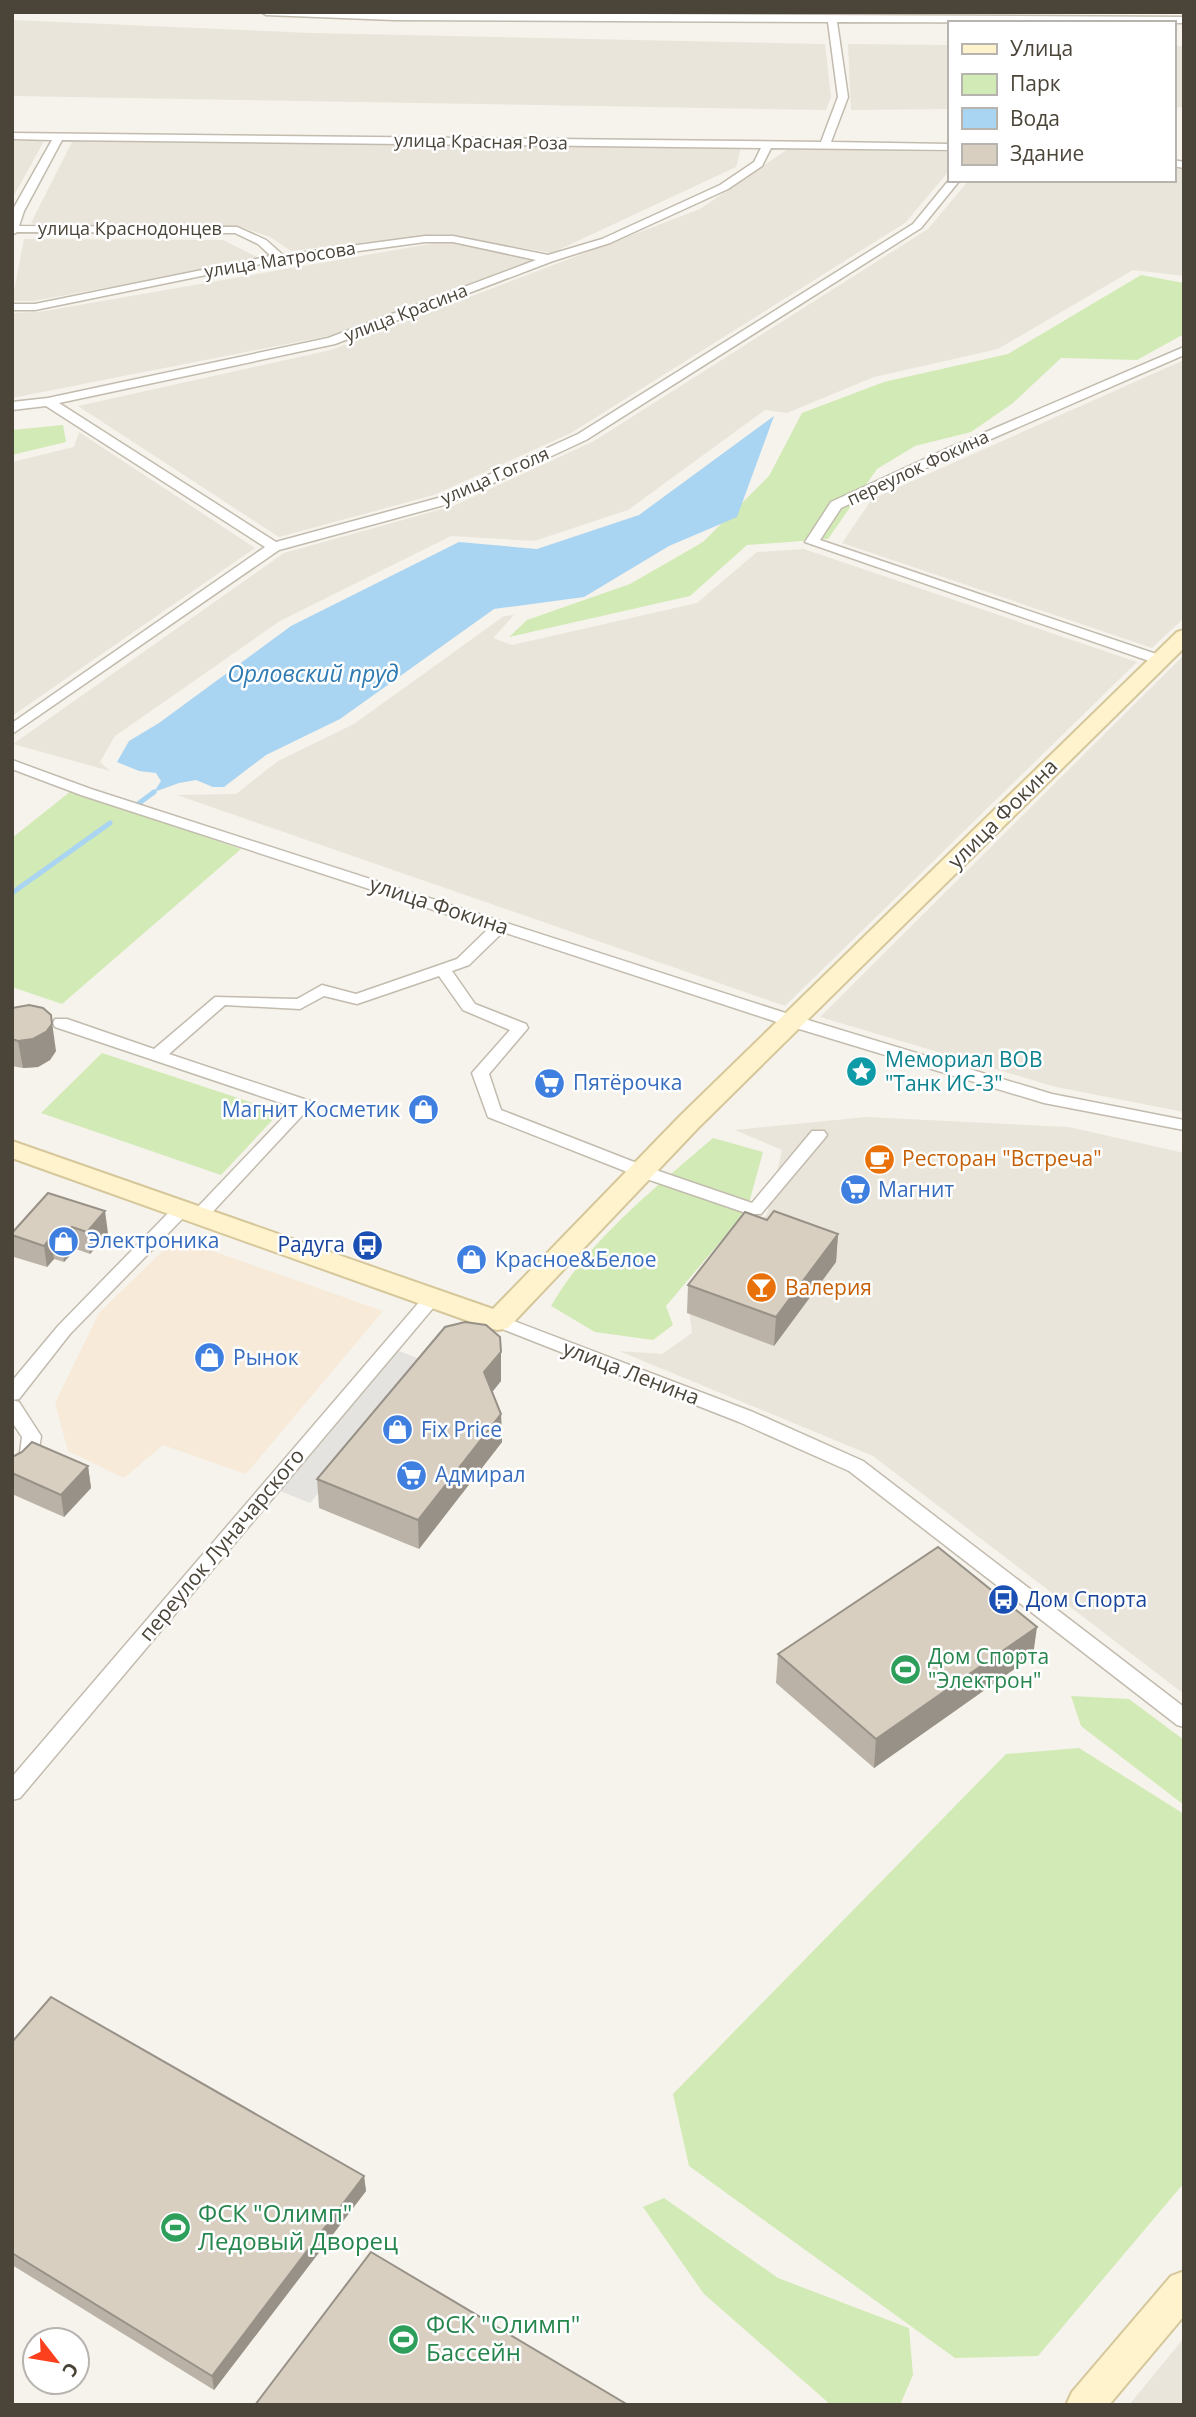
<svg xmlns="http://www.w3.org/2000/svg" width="1196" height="2417" font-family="'Open Sans',sans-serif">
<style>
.residential{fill:#eae5da}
.commercial{fill:#f7ead8}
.green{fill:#d2eab5}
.parking{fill:#e5e3e0}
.water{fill:#a9d4f2}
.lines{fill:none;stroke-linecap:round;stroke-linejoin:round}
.stream{stroke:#a9d4f2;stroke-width:5}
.street-casing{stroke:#c2bbae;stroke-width:3}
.secondary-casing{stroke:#d6c79b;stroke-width:4}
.street{fill:#fff;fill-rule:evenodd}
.secondary{fill:#fff3cd;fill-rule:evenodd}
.wall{fill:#bab2a6}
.shaded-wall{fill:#979187}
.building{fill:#d8cfc1;stroke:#979187;stroke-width:2}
.labels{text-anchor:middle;stroke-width:5;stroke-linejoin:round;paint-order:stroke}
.far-street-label{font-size:18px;fill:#4b4439;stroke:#fff}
.street-label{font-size:21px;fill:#4b4439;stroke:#fff}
.culture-label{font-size:21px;fill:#0d838f;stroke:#fff;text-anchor:start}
.shop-label{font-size:21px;fill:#366cbe;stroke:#fff;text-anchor:start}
.food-label{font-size:21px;fill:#c56008;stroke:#fff;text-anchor:start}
.transit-label{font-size:21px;fill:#164399;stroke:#fff;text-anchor:end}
.leisure-label{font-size:21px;fill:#27864d;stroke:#fff;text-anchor:start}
.water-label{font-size:23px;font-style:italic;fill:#2e7ab2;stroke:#fff}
.near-leisure-label{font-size:24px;fill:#27864d;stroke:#fff;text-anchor:start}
</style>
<rect width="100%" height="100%" fill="#f6f3ec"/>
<g class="residential">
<polygon points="12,20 311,33 825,44 831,97 826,110 12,96"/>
<polygon points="848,44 949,45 949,109 851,110"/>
<polygon points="1173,46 1184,46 1184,107 1173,108"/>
<polygon points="73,140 741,148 736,167 552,253 438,234 291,251 270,237 237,226 46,227 31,223"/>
<polygon points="12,141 44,141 12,199"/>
<polygon points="788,149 949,152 949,171 905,223 571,433 434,495 279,537 78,406 331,350 700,209"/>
<polygon points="1173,168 1184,170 1184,276 1133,270 998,349 874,377 787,413 765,410 628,510 534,541 451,536 280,621 115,736 100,762 110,771 13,744 284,553 453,506 594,441 928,229 969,180 1173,180"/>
<polygon points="24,239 223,240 261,259 34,301 12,301"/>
<polygon points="447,241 532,260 338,334 12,398 12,313 39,312"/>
<polygon points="1184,360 1184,618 1152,648 842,543 872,499"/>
<polygon points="79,432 255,548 12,716 12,462 74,447"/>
<polygon points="804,549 1137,662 785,1006 177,795 236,794 278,761 354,724 504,616 514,615 493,638 512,645 697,603 757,552"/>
<polygon points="1184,655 1184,1112 1056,1087 820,1017"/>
<polygon points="866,1117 1069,1127 1184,1153 1184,1694 873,1456 619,1351 662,1354 692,1333 689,1309 767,1214 782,1150 735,1130"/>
<polygon points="1184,2338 1184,2405 1129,2405"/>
</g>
<polygon class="commercial" points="176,1238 383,1311 246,1474 163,1445 124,1478 68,1451 55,1403 99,1313"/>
<g class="green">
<polygon points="1141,275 1184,283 1184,334 1137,360 1061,358 1013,403 971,432 915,446 877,469 828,539 747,545 690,596 509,637 527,620 630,584 703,542 769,476 802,413 884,382 1008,354"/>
<polygon points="63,425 66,442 12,455 12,430"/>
<polygon points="71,791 241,849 62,1004 12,987 12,838"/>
<polygon points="102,1053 280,1112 221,1175 41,1113"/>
<path d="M713 1138 763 1152 747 1210 666 1306 673 1325 653 1340 595 1332 551 1306C590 1239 655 1188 713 1138Z"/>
<polygon points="1071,1696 1129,1699 1184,1740 1184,1805 1081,1726"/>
<polygon points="1079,1748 1184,1814 1184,2183 1038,2356 955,2358 689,2166 673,2094 1006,1754"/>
<polygon points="664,2198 778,2278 909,2328 913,2375 900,2405 831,2405 704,2294 643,2207"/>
</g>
<polygon class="parking" points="394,1349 427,1362 310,1503 277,1490"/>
<polygon class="water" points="774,416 737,517 669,546 584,597 494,609 340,719 266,755 224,787 213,787 196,780 179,783 154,792 161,781 156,773 139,771 117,762 129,741 159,723 291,626 459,542 537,549 639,515"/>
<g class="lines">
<g class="stream">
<polyline points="138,804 154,792"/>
<polyline points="12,893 110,823"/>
</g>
<defs>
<g id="street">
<path d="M261 12 1184 17V23L837 22 848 97 831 142 949 144V150L771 148 762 166 728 189 610 243 553 261 335 344 59 403 276 542 438 498 578 434 913 224 949 180H960L921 228 586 440 448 504 279 550 12 734V723L265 547 46 406 12 410V402L48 398 328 338 536 260 453 242H425L255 265 35 310H12V304H35L271 256 258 244 235 233 17 232 12 235V211L52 140 12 139V133L821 142 838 97 828 22 394 20 266 15ZM62 140 761 148 754 162 720 185 602 239 548 255 453 236H425L283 255 266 240 237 227 19 226 24 211Z"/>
<polygon points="1173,160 1184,162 1184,168 1173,166"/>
<polygon points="1184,347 1184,355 952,456 841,508 820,540 1165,657 1165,663 1155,663 805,542 831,502 944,450"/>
<polygon points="12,760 91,789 798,1017 1052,1094 1184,1120 1184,1130 1044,1103 786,1025 503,932 469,965 452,971 475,1004 526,1024 528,1028 489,1074 501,1110 647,1167 752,1203 812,1131 824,1131 827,1135 824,1139 761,1214 749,1214 635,1175 488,1117 472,1073 510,1030 463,1010 439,976 357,1004 324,996 300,1009 225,1005 169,1054 310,1101 312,1105 205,1220 193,1220 190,1216 193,1212 293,1107 55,1027 53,1023 55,1019 67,1019 154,1049 215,997 297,999 322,985 356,994 457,959 489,928 81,795 12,769"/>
<path d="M181 1204 187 1206 190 1210 187 1214 70 1334 19 1399 12 1400 19 1402 41 1436C39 1454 32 1473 12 1479V1460L20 1453 22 1437 12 1422V1381L58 1326 175 1206Z"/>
<polygon points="433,1291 442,1297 439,1301 20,1798 12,1800 12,1777 427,1293"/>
<polygon points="498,1315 753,1412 863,1461 1184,1707 1184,1727 1177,1725 849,1471 739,1422 492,1325 489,1321 492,1317"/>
</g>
<g id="secondary">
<polygon points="1184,630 1184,648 698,1128 508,1328 498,1330 488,1328 12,1158 12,1141 493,1309 680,1116 1177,632"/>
<polygon points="1184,2271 1184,2316 1109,2405 1066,2405 1072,2392 1171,2276"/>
</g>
</defs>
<use href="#street" class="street-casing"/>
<use href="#secondary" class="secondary-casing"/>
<use href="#street" class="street"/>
<use href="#secondary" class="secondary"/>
</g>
<g class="wall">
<polygon points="12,1008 56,1051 50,1060 38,1067 23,1068 12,1066"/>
<polygon points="48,1193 108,1233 90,1254 76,1249 64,1262 54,1259 47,1267 14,1257 12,1244 12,1233"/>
<polygon points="767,1220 838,1234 836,1262 774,1346 687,1313 688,1285"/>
<polygon points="501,1381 492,1392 501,1414 502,1442 419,1549 319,1508 317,1479"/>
<polygon points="12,1443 14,1455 12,1457 88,1466 91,1488 64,1517 12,1494"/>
<polygon points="778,1654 1033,1656 874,1768 776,1683"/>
<polygon points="12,2042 364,2176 366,2191 214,2390 12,2265"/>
</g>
<g class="shaded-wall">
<polygon points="51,1015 56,1051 50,1060 38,1067 23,1068 18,1041"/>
<polygon points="105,1211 108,1233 90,1254 87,1232"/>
<polygon points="72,1227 76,1249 64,1262 61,1241"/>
<polygon points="838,1234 836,1262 774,1346 776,1317"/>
<polygon points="51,1237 54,1259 47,1267 44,1246"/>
<polygon points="501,1352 501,1381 485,1401 484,1372"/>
<polygon points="501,1414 502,1442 419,1549 418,1520"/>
<polygon points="88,1466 91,1488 64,1517 61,1495"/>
<polygon points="1037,1627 1033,1656 874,1768 876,1739"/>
<polygon points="364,2176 366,2191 214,2390 212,2376"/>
</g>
<g class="building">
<polygon points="29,1005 43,1008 51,1015 52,1024 46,1032 33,1039 18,1041 12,1039 12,1008"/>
<polygon points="48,1193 105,1211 87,1232 72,1227 61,1241 51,1237 44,1246 12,1235 12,1233"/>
<polygon points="774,1211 838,1234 776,1317 688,1285 745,1212 767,1220"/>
<polygon points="465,1322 486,1325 500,1337 501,1352 484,1372 501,1414 418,1520 317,1479 445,1327"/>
<polygon points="32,1442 88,1466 61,1495 12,1473 12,1457 22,1452"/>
<polygon points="938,1547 1037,1627 876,1739 778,1654"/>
<polygon points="51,1997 364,2176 212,2376 12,2253 12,2042"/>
<polygon points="371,2252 628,2405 255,2405"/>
</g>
<defs>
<symbol id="sight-disc" viewBox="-11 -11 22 22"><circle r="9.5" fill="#0f9aa8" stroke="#fff"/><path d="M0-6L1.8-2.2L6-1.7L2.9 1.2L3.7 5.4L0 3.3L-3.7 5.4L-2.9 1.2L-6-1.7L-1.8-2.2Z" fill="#fff"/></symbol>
<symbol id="supermarket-disc" viewBox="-11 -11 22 22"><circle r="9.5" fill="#3f7fe0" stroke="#fff"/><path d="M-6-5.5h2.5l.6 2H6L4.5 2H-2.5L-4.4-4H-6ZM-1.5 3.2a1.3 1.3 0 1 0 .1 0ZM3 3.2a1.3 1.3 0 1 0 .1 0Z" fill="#fff"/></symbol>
<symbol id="shop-disc" viewBox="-11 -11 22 22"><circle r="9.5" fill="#3f7fe0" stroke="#fff"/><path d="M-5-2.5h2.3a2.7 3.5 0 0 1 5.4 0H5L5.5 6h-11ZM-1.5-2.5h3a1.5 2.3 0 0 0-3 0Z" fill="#fff"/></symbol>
<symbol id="cafe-disc" viewBox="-11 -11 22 22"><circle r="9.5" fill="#e8710a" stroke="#fff"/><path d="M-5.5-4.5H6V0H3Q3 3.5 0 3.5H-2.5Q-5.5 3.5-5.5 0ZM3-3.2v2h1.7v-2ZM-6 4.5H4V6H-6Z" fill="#fff"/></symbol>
<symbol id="bus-disc" viewBox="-11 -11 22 22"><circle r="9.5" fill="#1a4fb4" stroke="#fff"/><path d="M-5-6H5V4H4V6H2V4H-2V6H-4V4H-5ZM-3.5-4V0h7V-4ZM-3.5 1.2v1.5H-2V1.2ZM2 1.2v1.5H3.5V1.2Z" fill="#fff"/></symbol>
<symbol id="bar-disc" viewBox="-11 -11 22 22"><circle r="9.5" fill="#e8710a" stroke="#fff"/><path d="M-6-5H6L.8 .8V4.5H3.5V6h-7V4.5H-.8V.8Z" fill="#fff"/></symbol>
<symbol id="stadium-disc" viewBox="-11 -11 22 22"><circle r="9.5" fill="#2e9e5b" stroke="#fff"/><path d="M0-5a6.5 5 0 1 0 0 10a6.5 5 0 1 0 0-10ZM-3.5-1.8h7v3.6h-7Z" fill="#fff"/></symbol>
</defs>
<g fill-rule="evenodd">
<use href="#sight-disc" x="844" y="1054" width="35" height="35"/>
<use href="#supermarket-disc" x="532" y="1066" width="35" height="35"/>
<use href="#shop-disc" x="406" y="1092" width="35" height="35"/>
<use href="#cafe-disc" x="862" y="1142" width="35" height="35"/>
<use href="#supermarket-disc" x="838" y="1172" width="35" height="35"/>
<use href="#shop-disc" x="46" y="1224" width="35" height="35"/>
<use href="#bus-disc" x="350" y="1228" width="35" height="35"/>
<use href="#shop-disc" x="454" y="1242" width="35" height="35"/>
<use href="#bar-disc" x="744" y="1270" width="35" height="35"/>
<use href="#shop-disc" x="192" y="1340" width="35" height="35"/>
<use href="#shop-disc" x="380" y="1412" width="35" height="35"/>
<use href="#supermarket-disc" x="394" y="1458" width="35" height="35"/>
<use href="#bus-disc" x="986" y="1582" width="35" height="35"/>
<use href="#stadium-disc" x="888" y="1652" width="35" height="35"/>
<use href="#stadium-disc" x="158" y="2210" width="35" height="35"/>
<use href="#stadium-disc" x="386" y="2322" width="35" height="35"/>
</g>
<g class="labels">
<g class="far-street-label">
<text transform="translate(481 142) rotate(1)" y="6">улица Красная Роза</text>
<text x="130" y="235">улица Краснодонцев</text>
<text transform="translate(280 260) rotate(-9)" y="6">улица Матросова</text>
<text transform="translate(406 313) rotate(-21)" y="6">улица Красина</text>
<text transform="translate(918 468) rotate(-25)" y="6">переулок Фокина</text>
<text transform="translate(495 476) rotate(-24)" y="6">улица Гоголя</text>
</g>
<g class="street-label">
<text transform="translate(1003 814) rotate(-45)" y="7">улица Фокина</text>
<text transform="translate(439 906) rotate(18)" y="7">улица Фокина</text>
<text transform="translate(631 1373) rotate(21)" y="7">улица Ленина</text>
<text transform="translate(222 1545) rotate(-50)" y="7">переулок Луначарского</text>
</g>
<g class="culture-label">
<text x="885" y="1067">Мемориал ВОВ<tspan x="885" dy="24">"Танк ИС-3"</tspan></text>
</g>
<g class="shop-label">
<text x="573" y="1090">Пятёрочка</text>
<text x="400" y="1117" text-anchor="end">Магнит Косметик</text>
<text x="878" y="1197">Магнит</text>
<text x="87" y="1248">Электроника</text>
<text x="495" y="1267">Красное&amp;Белое</text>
<text x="233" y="1365">Рынок</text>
<text x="421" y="1437">Fix Price</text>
<text x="435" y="1482">Адмирал</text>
</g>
<g class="food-label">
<text x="902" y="1166">Ресторан "Встреча"</text>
<text x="785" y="1295">Валерия</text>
</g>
<g class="transit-label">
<text x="345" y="1252">Радуга</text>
<text x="1026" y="1607" text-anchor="start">Дом Спорта</text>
</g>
<g class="leisure-label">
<text x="928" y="1664">Дом Спорта<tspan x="928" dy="24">"Электрон"</tspan></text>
</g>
<g class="water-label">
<text x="313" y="682">Орловский пруд</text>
</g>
<g class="near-leisure-label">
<text x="198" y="2222">ФСК "Олимп"<tspan x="198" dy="28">Ледовый Дворец</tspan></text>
<text x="426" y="2333">ФСК "Олимп"<tspan x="426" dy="28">Бассейн</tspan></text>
</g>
</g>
<rect width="1196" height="2417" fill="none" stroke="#4b4439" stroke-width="28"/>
<rect x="948" y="21" width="228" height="161" fill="#ffffff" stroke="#b7b4b0" stroke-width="2"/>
<rect x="962" y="44" width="35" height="10" fill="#fff3cd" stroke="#b7b4b0" stroke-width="2"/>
<text x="1010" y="56" font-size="21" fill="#4b4439">Улица</text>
<rect x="962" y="74" width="35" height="21" fill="#d2eab5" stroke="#b7b4b0" stroke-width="2"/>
<text x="1010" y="91" font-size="21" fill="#4b4439">Парк</text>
<rect x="962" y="108" width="35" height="21" fill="#a9d4f2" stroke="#b7b4b0" stroke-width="2"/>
<text x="1010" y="126" font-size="21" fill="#4b4439">Вода</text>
<rect x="962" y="144" width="35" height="21" fill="#d8cfc1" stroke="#b7b4b0" stroke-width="2"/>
<text x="1010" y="161" font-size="21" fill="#4b4439">Здание</text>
<g transform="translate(56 2361) rotate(121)"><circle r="33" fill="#ffffff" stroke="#b7b4b0" stroke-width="2"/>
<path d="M0-5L12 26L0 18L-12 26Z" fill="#fc3f1d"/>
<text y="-10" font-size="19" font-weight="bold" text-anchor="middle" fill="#4b4439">С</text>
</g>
</svg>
